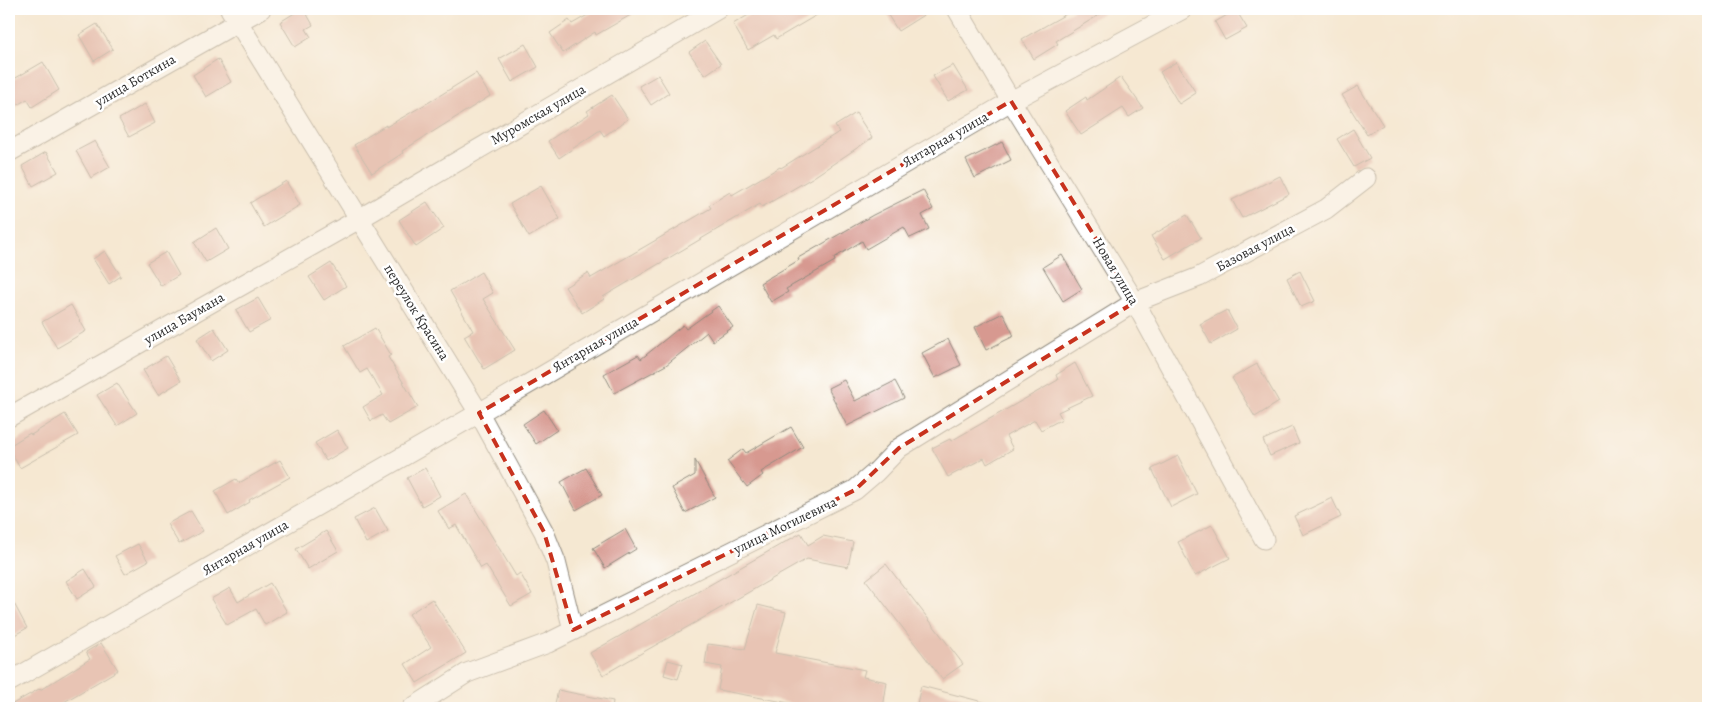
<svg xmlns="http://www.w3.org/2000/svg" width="1717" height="717" font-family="Alegreya,serif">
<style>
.building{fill:#d79990}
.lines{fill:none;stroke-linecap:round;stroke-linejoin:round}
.minor-casing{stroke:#908a7e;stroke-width:21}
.minor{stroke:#fff;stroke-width:19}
.marked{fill:none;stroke:#c8321e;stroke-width:4;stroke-dasharray:10 6;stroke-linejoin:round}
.labels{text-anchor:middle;stroke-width:5;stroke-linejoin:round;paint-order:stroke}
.street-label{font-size:14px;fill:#2b2b2b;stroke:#fff}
</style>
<rect width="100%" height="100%" fill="#fff"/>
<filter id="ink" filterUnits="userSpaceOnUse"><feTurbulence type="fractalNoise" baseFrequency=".02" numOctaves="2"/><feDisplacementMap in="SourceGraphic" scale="10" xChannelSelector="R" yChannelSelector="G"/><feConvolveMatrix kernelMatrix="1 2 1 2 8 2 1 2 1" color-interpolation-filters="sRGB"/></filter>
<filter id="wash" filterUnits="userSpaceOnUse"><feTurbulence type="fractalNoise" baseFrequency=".0096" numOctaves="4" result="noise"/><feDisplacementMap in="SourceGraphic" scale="20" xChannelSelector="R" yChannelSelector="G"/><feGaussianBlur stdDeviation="1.12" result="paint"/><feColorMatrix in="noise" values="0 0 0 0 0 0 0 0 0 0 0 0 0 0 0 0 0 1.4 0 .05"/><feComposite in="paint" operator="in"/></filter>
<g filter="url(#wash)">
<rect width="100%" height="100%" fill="#f5e8d2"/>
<g id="blocks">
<g class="building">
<polygon points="301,9 304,9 313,25 306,29 311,37 295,47 280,22"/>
<polygon points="598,9 641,9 596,35 595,32 563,53 550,33 569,20 572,24"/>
<polygon points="764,9 827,9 776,39 774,35 748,50 733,24 752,13 753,15"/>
<polygon points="884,9 933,9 898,31"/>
<polygon points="1075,9 1109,9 1056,41 1058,44 1034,59 1022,39"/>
<polygon points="1236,10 1247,28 1225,40 1215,22"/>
<polygon points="97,24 113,49 94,61 79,35"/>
<polygon points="705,41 721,64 705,75 689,52"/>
<polygon points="525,44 538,67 512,82 499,59"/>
<polygon points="218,59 231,82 206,97 193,75"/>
<polygon points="43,62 59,90 32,107 27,99 9,110 9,82"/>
<polygon points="1176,62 1196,93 1179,104 1160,72"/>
<polygon points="953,65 968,90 948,101 933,76"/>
<polygon points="476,73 490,96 402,151 403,153 372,173 354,145 386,125 386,127 431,101"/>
<polygon points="658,75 669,93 651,105 639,86"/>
<polygon points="1121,77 1143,108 1129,117 1123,108 1081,135 1065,111 1086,97 1087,100"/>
<polygon points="1358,86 1383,125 1367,135 1342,95"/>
<polygon points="612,95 628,119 604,136 600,130 559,158 548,141 589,114 587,111"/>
<polygon points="145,104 155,123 129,137 119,119"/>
<polygon points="856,113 872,138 812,178 762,207 760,204 603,297 604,299 582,313 565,287 588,273 591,278 711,208 709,205 730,192 732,195 780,167 781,168 839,132 835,126"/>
<polygon points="1353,129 1370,158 1354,167 1337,139"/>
<polygon points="95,141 110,167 91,178 76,151"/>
<polygon points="1002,142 1011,160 975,178 966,160"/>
<polygon points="46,152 58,172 33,186 22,166"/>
<polygon points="1280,176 1289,194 1242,218 1232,200"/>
<polygon points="286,181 300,205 264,227 250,203"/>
<polygon points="541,186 560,219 529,237 510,204"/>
<polygon points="923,190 933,209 922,215 929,229 910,238 904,227 866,249 862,241 834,258 835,261 786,289 788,292 771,302 760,283 799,260 798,258 873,215"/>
<polygon points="427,202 444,228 416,247 399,220"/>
<polygon points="1187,215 1201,238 1165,259 1151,236"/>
<polygon points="216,228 228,249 206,262 194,242"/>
<polygon points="105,251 121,276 109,284 93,259"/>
<polygon points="166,252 179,275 161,286 147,263"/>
<polygon points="1062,255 1082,289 1063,301 1043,267"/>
<polygon points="331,263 346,286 324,300 309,277"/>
<polygon points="1300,271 1315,301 1301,307 1287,278"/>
<polygon points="481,272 493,293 483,299 515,350 484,369 464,336 473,331 450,291"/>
<polygon points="258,298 271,320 249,332 236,310"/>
<polygon points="71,305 86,331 57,348 42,322"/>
<polygon points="718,306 733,327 713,341 707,332 666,365 614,393 604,374 638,355 641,359 683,325 686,329"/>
<polygon points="1227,310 1237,329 1211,344 1200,324"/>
<polygon points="1003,313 1014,336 986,350 975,327"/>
<polygon points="214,328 228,350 211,361 197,339"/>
<polygon points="375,328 391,355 388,357 418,407 388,424 382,415 371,421 363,407 383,395 367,369 360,373 344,346"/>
<polygon points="948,339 961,365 935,378 922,353"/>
<polygon points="166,356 181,381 158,395 143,370"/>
<polygon points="1075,363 1092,396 1058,412 1062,419 1041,430 1035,420 1006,436 1013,449 987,464 984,458 948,477 932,448 950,439 951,441 1058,380 1056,375"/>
<polygon points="1257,364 1279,402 1255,417 1232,378"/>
<polygon points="844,380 855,401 895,381 904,398 847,426 828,388"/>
<polygon points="117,383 137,413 117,426 97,395"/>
<polygon points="544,410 557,430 536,444 523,424"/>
<polygon points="65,414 78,435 20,468 9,449 9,446 30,433 31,435"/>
<polygon points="791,427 803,447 761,472 763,475 747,487 727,461 743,449 746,453"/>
<polygon points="1292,427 1299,443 1270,456 1263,440"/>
<polygon points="337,430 348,448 326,461 315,443"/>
<polygon points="1178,456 1197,494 1171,507 1152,469"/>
<polygon points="280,460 290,477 249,500 250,502 228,515 215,491 236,479 239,483"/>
<polygon points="695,460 715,497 685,513 672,488 695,475"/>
<polygon points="425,468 440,496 422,506 407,478"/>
<polygon points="586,468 602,495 576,510 561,482"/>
<polygon points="466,494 516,576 520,573 532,594 511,606 486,565 481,568 456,525 449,529 438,511"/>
<polygon points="1332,498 1341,517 1303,535 1294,516"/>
<polygon points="375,508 388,531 366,543 354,519"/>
<polygon points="191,511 203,531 179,544 167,524"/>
<polygon points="1212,525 1230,558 1195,576 1178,542"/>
<polygon points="625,529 636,549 605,568 593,548"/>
<polygon points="326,531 338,551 308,569 296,549"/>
<polygon points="801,533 808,545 823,536 853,542 848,567 807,559 603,675 590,653"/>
<polygon points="138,544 148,561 125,574 115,556"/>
<polygon points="886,564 963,664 942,679 866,580"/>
<polygon points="85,569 96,587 77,599 66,581"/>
<polygon points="270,583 287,612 265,625 256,609 227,625 211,599 230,588 238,602"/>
<polygon points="9,594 27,628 9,638"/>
<polygon points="432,599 466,653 417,683 405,664 431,647 409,614"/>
<polygon points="758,605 786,612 775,653 865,670 863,677 887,682 883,708 817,708 718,690 722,667 705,664 708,644 745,649"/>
<polygon points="101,643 118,670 54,708 9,708 9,706 39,689 40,690 90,659 86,652"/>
<polygon points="668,660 683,664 678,679 664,675"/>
<polygon points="921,686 987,703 986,708 916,708"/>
<polygon points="558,690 613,701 612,708 554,708"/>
</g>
</g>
</g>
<g filter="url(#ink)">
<use href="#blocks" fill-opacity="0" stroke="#908a7e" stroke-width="1"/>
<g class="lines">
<defs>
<g id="minor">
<polyline points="230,9 479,413 544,532 556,562 573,630"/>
<polyline points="957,9 1011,101 1135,302 1264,539"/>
<polyline points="9,152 261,9"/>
<polyline points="9,417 359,219 718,9"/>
<polyline points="9,682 479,413 1011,101 1183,9"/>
<polyline points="412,708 467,673 548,643 855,490 876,472 899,448 1135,302 1199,277 1326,209 1366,178"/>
</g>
</defs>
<use href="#minor" class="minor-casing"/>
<use href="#minor" class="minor"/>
</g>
</g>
<path d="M0 0H1717V717H0ZM1011 101 1135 302 899 448 855 490 573 630 544 532 479 413Z" fill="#f5e8d2" fill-opacity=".55" fill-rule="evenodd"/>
<path class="marked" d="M1011 101 1135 302 899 448 855 490 573 630 544 532 479 413Z"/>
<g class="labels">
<g class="street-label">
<text transform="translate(135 80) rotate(-30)" y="5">улица Боткина</text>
<text transform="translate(538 114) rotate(-30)" y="5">Муромская улица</text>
<text transform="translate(945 139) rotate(-30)" y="5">Янтарная улица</text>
<text transform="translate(1255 247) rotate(-28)" y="5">Базовая улица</text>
<text transform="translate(1116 271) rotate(59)" y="5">Новая улица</text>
<text transform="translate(417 312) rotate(58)" y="5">переулок Красина</text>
<text transform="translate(184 318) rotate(-30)" y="5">улица Баумана</text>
<text transform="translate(595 344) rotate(-30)" y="5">Янтарная улица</text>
<text transform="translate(785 525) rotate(-26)" y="5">улица Могилевича</text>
<text transform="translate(245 547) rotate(-30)" y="5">Янтарная улица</text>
</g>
</g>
<rect width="1717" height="717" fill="none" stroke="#fff" stroke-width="30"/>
</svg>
